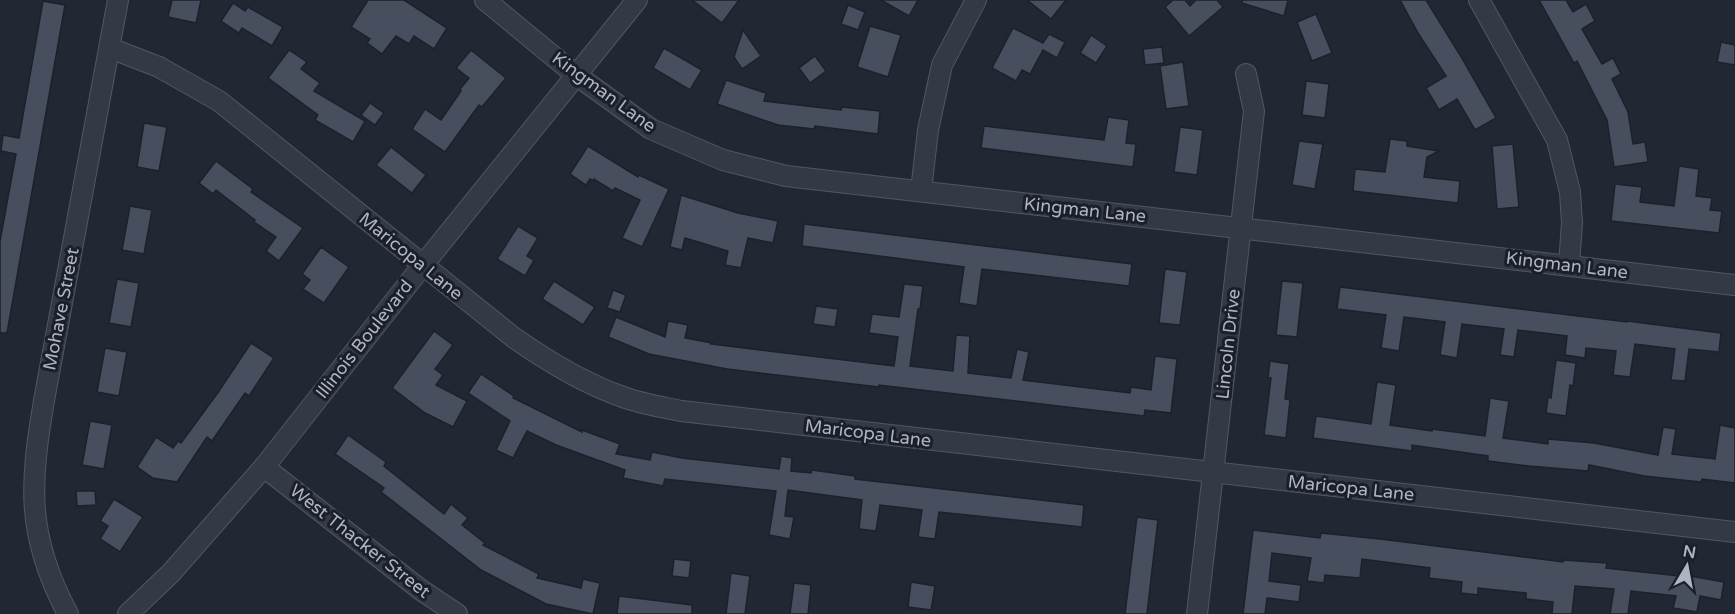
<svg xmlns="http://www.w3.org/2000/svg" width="1735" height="614" font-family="'Varela Round',sans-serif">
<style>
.building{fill:#474e5d;stroke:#1c212b;stroke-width:1.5}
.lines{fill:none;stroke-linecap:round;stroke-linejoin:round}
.minor-casing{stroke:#525763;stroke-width:22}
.minor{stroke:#343a45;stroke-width:20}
.labels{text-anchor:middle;stroke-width:6;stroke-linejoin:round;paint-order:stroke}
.street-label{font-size:18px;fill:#afb4c2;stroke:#1a1f29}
</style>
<rect width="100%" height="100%" fill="#212834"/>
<g class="building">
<polygon points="172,0 201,0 196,23 168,17"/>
<polygon points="368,0 404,0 447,28 434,49 414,36 409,44 396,36 382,54 367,43 370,39 351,27"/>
<polygon points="692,0 739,0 722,23"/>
<polygon points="881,0 918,0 909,16"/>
<polygon points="1027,0 1066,0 1051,19"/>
<polygon points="1173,0 1185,0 1190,6 1196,0 1217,0 1223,7 1189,36 1165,7"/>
<polygon points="1242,0 1288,0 1284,16 1242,3"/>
<polygon points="1400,0 1426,0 1460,55 1496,118 1475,130 1457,99 1439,110 1426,88 1446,76 1418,33"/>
<polygon points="1539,0 1566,0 1573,12 1586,4 1595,21 1582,29 1602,64 1613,58 1621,74 1612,79 1628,112 1633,144 1645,142 1648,162 1614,167 1607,120 1577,61 1574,63"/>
<polygon points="43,1 65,5 7,333 0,333 0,241 16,154 1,151 3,135 19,138"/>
<polygon points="233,3 245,11 248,7 283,27 272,46 242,28 239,33 221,21"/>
<polygon points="848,5 865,12 858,30 841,24"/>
<polygon points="1316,14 1332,53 1312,61 1297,22"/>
<polygon points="870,26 901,35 888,77 857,67"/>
<polygon points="1013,28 1043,43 1049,34 1065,42 1057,58 1043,50 1030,74 1022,70 1016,81 992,68"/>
<polygon points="743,30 761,56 742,69 734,57"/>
<polygon points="1091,35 1107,46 1096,63 1080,53"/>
<polygon points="1721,42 1735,45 1735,65 1717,62"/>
<polygon points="1162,47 1164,63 1145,65 1143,49"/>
<polygon points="664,48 702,70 690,90 653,68"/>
<polygon points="289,50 307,62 301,69 320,83 314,91 365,121 353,142 315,120 318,115 268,78"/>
<polygon points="471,50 506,78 482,107 479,105 445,152 412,129 425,109 441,120 461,91 460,89 469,78 456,68"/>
<polygon points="815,56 826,71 810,83 799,68"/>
<polygon points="1183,62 1189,106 1166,109 1160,66"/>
<polygon points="726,80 766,93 764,101 841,110 842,107 880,111 878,134 815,126 814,129 778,125 717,104"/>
<polygon points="1306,81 1329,84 1325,118 1302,115"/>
<polygon points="370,103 384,113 375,125 361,115"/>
<polygon points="1108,117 1129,120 1126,143 1136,144 1133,167 981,148 984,126 1104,140"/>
<polygon points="144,123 167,127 159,171 137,167"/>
<polygon points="1180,127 1203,130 1197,175 1174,172"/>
<polygon points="1390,139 1407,141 1407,146 1439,151 1427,157 1424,177 1460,181 1458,203 1353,191 1355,169 1385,172"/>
<polygon points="1299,141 1323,144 1315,189 1292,185"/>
<polygon points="1513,144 1519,207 1497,209 1492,146"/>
<polygon points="588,146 638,177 639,175 669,189 642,247 622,238 640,200 615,188 613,191 594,179 594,181 590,179 586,185 570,174"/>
<polygon points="391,147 426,175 412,193 376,165"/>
<polygon points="216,161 253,189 251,192 303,228 279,261 266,251 276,237 254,222 255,220 216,190 213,194 199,183"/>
<polygon points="1679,166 1699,169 1696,196 1712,198 1710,210 1722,211 1719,233 1611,221 1615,184 1642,187 1640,202 1674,206"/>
<polygon points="681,195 738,213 778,221 773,243 748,238 741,268 725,265 728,251 685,238 682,250 670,247"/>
<polygon points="130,206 152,210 144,254 122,250"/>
<polygon points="804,224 1132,264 1129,286 982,269 977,306 959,303 964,267 802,246"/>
<polygon points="518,226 538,238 527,256 534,260 525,276 497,259"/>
<polygon points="321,247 349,267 324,303 303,289 310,280 302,274"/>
<polygon points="1165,269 1187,272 1180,325 1159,323"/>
<polygon points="117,279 139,283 131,327 109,323"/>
<polygon points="554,281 595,307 583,325 542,299"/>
<polygon points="1282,281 1303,283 1297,337 1276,335"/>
<polygon points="904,284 923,286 920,309 918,309 910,366 953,371 956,335 970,336 968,373 1011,378 1017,349 1029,352 1023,380 1130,393 1131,387 1151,390 1155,356 1177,359 1171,413 1145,410 1144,416 879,385 879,387 727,369 649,354 608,337 616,317 665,337 668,321 688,325 685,338 712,343 711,344 894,366 898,337 869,333 872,314 899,317"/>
<polygon points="1340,287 1627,322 1627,321 1721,333 1719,352 1689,349 1685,381 1671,380 1675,349 1635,344 1630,377 1613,375 1616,351 1586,348 1585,358 1565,355 1567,336 1518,330 1514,357 1500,355 1504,329 1462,324 1457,358 1440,355 1445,322 1404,317 1399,351 1381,348 1386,315 1337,309"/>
<polygon points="613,290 626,295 620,312 607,308"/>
<polygon points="816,306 838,309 835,327 813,324"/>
<polygon points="434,331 453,345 435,369 443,375 436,385 467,401 453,427 425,413 392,388"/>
<polygon points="251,343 274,358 249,396 245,393 212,441 207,437 177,482 153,478 137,467 156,437 173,448 178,441 181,443 219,391"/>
<polygon points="105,348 127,352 119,396 97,392"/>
<polygon points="1556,360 1576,363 1573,386 1570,385 1566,416 1546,413 1548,397 1551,398"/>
<polygon points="1270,361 1289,364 1285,399 1290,400 1286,438 1264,435 1271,378 1268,378"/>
<polygon points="481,374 514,396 513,398 582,432 582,430 620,444 616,454 650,460 652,452 682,458 779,469 781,456 792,458 791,471 811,473 812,470 855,476 855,479 1084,505 1082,527 939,512 935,539 918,537 922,510 880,505 876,531 859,529 862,500 788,490 785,516 794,517 790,539 769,535 776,491 665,479 663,486 623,478 625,470 556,445 527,431 513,458 496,450 510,421 468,393"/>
<polygon points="1377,382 1396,385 1390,425 1432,431 1432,429 1485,436 1490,398 1509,401 1503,438 1548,444 1548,439 1594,443 1658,455 1663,427 1676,429 1672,454 1715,459 1720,425 1735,428 1735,483 1702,479 1701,482 1644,476 1589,465 1588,471 1529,466 1488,461 1488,456 1412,445 1412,451 1313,438 1316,416 1371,424"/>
<polygon points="90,421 112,425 104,469 82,465"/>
<polygon points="348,435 386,462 384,466 444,514 451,504 468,518 462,525 485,543 483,545 539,574 537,578 581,588 583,579 600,583 593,614 546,604 481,570 381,492 384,488 335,454"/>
<polygon points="76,491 95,491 96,505 77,506"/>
<polygon points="114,499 143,517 120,552 100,539 108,526 100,521"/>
<polygon points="1137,517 1158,520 1152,570 1147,614 1125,614"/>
<polygon points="1253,530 1320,538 1321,533 1380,539 1563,562 1563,560 1607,563 1606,568 1679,576 1679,574 1724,582 1721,600 1700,596 1697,612 1673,608 1676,596 1631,591 1628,614 1610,614 1614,589 1575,586 1572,614 1552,614 1553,602 1526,599 1526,593 1478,588 1478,595 1461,593 1462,582 1429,578 1430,568 1362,559 1360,578 1325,575 1324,583 1307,581 1311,558 1272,553 1269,581 1301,585 1299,602 1267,598 1265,614 1243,614"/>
<polygon points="674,559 691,561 689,578 672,576"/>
<polygon points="731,573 750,576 745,614 726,614"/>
<polygon points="911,582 935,586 931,610 908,607"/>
<polygon points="794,583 811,585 808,614 790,614"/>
<polygon points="619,596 692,605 692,614 617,614"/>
</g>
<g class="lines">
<defs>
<g id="minor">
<polyline points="485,0 576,75 651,129 723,160 786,176 1735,285"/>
<polyline points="1479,0 1557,140 1570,192 1572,223 1569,265"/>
<path d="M110 48 159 67 219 101 513 337C547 361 583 383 623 397 642 404 662 407 681 411L1735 532"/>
<polyline points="921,191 928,130 942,65 976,0"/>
<polyline points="264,467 421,590 457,614"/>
<path d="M68 614C25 534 30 482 45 395L118 0"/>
<polyline points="128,614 171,573 264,467 423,265 637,0"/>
<polyline points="1197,614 1254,111 1246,74"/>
</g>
</defs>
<use href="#minor" class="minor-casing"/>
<use href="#minor" class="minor"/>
</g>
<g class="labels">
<g class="street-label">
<text transform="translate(604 92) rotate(36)" y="6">Kingman Lane</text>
<text transform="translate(1085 210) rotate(6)" y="6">Kingman Lane</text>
<text transform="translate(411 256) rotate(39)" y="6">Maricopa Lane</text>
<text transform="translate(1567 265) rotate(7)" y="6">Kingman Lane</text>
<text transform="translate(61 309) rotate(-79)" y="6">Mohave Street</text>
<text transform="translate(364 339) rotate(-52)" y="6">Illinois Boulevard</text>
<text transform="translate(1228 344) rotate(-84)" y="6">Lincoln Drive</text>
<text transform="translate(868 433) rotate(7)" y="6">Maricopa Lane</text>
<text transform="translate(1351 488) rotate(6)" y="6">Maricopa Lane</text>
<text transform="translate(360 541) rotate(38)" y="6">West Thacker Street</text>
</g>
</g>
<g transform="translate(1687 566) rotate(10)" stroke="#1a1f29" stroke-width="4.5" paint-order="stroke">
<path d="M0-4.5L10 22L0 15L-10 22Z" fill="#afb4c2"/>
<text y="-9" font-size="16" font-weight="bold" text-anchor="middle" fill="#afb4c2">N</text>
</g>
</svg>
